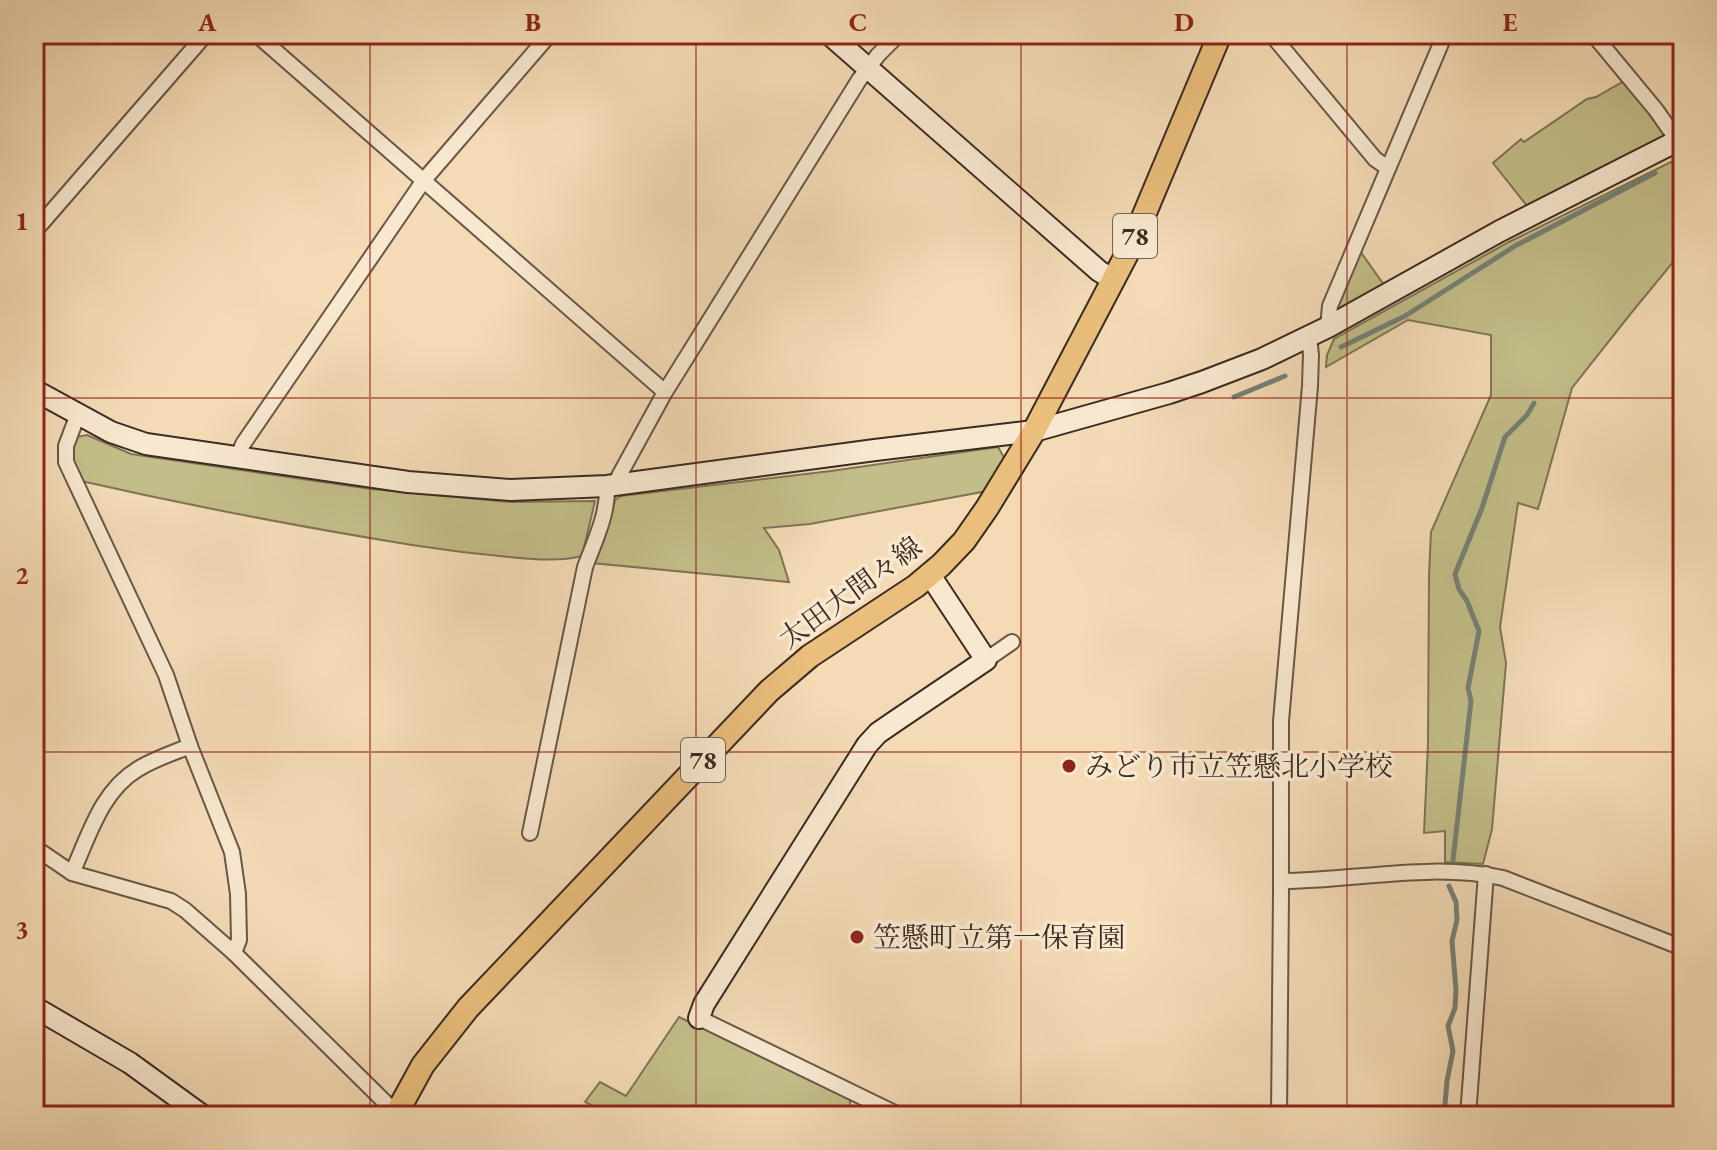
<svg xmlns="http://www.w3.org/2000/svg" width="1717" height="1150" font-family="'EB Garamond','Noto Serif JP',serif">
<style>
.green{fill:#c3be89;stroke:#7e7456;stroke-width:2}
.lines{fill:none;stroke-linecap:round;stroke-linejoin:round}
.stream{stroke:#758176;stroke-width:5}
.street-casing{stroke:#685748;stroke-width:18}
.secondary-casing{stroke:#3a2b23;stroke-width:24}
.primary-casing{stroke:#3a2b23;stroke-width:26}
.street{stroke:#f8e8d0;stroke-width:14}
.secondary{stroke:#f8e8d0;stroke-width:20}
.primary{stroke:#eabe7b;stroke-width:22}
.grid{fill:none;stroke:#8f2418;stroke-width:2;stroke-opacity:0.55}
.poi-dot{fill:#8f2418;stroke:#f8e8d0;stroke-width:3}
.labels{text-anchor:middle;stroke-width:7;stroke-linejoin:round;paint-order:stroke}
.shield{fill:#f8e8d0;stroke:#736457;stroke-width:2}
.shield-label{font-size:26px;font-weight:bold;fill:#3a2b23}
.street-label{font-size:28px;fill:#3a2b23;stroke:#f8e8d0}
.poi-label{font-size:28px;fill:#3a2b23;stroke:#f8e8d0;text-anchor:start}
.neatline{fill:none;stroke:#8f2418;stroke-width:3}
.grid-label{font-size:26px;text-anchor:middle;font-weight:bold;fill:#8f2418}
</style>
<rect width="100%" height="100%" fill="#f4dbb6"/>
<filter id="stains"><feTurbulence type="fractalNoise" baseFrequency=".0025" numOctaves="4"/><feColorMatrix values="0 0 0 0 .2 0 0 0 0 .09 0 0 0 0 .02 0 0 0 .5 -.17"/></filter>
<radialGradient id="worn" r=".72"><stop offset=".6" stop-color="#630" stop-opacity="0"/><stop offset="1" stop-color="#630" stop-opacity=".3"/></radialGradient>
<g class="green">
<polygon points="1624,81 1665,131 1662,140 1527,206 1493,163 1521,139 1524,142 1587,99 1596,97"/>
<polygon points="1683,156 1683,250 1632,312 1572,388 1538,509 1518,503 1500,627 1506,663 1492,829 1483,864 1445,862 1445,831 1424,833 1428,744 1429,576 1431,532 1491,395 1491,335 1408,320 1326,367 1327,355 1334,339 1509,242"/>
<polygon points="1360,251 1384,285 1339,309 1338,304"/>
<path d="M87 435 131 454 371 489 510 502 595 501 582 556C559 562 532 559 509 557 476 554 444 550 412 545 301 527 191 506 81 481 72 463 71 457 76 437Z"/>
<polygon points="998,447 1006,461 987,491 810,524 764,528 779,550 789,582 592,563 596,550 604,541 615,500 621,496 831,471"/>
<polygon points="679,1017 850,1099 850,1105 844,1116 613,1116 585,1102 600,1082 626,1096"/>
</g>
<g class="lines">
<g class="stream">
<polyline points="1341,347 1405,316 1515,246 1655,173"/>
<polyline points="1234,397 1285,376"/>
<polyline points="1453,860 1471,701 1468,688 1479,631 1467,601 1459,589 1455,574 1482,508 1505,437 1527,415 1534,403"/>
<polyline points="1444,1116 1447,1081 1453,1051 1448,1026 1455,1008 1456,990 1452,941 1457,920 1456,902 1449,886"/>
</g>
<defs>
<g id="street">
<polyline points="256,34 665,392"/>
<polyline points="1271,34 1375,159 1388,168"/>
<polyline points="1593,34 1656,110 1677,140"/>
<polyline points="34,232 206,34"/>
<polyline points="1328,327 1330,306 1445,34"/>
<polyline points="78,414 66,446 66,462 166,675 190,746 232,852 238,894 239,940 234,953"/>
<polyline points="238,457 243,444 424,180 550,34"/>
<polyline points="618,483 619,476 665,392 859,80 878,55 899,34"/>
<polyline points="986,660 1012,642"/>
<path d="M530 833 585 567C595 540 608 515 607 486"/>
<polyline points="34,847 72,873 171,901 185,910 234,953 396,1113"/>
<path d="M72 873C89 836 101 791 138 769 154 759 173 753 190 746"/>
<path d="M1281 881C1355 881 1430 862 1503 878L1683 948"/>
<polyline points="699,1018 901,1116"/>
<polyline points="1279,1116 1281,893 1281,721 1310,386 1311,355 1309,337"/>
<polyline points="1468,1116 1486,874"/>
</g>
<g id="secondary">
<polyline points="829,34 1099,271 1114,280"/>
<polyline points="34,390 111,432 146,444 408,482 511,490 607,486 875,450 1034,431 1169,393 1202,382 1262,359 1328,327 1500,231 1683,138"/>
<polyline points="34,1007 130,1063 203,1116"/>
<polyline points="699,1018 704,1004 867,745 878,733 894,722 986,660 930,575"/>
</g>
<polyline id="primary" points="395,1116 423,1065 468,1008 769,691 810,656 916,586 941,565 964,541 987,508 1034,431 1131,246 1220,34"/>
</defs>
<use href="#street" class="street-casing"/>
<use href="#secondary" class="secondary-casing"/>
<use href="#primary" class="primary-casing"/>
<use href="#street" class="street"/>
<use href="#secondary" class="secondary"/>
<use href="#primary" class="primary"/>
</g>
<path class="grid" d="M370 34V1116M696 34V1116M1021 34V1116M1347 34V1116M34 398H1683M34 752H1683"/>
<g class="poi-dot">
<circle cx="1069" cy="766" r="8"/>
<circle cx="857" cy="937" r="8"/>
</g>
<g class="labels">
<g class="shield">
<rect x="1113" y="214" width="44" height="44" rx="6"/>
<rect x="681" y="738" width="44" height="44" rx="6"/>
</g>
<g class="shield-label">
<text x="1135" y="245">78</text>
<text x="703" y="769">78</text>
</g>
<g class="street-label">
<text transform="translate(850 592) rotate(-36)" y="10">太田大間々線</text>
</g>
<g class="poi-label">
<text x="1085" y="776">みどり市立笠懸北小学校</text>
<text x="873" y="947">笠懸町立第一保育園</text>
</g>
</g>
<rect width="1717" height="1150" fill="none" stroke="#f4dbb6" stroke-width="88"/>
<rect x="44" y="44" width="1629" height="1062" class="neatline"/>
<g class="grid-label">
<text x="207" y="31">A</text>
<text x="533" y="31">B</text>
<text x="858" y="31">C</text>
<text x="1184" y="31">D</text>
<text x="1510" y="31">E</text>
<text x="22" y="230">1</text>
<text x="22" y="584">2</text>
<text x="22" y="938">3</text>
</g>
<rect width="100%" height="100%" filter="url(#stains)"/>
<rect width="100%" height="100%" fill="url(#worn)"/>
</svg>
